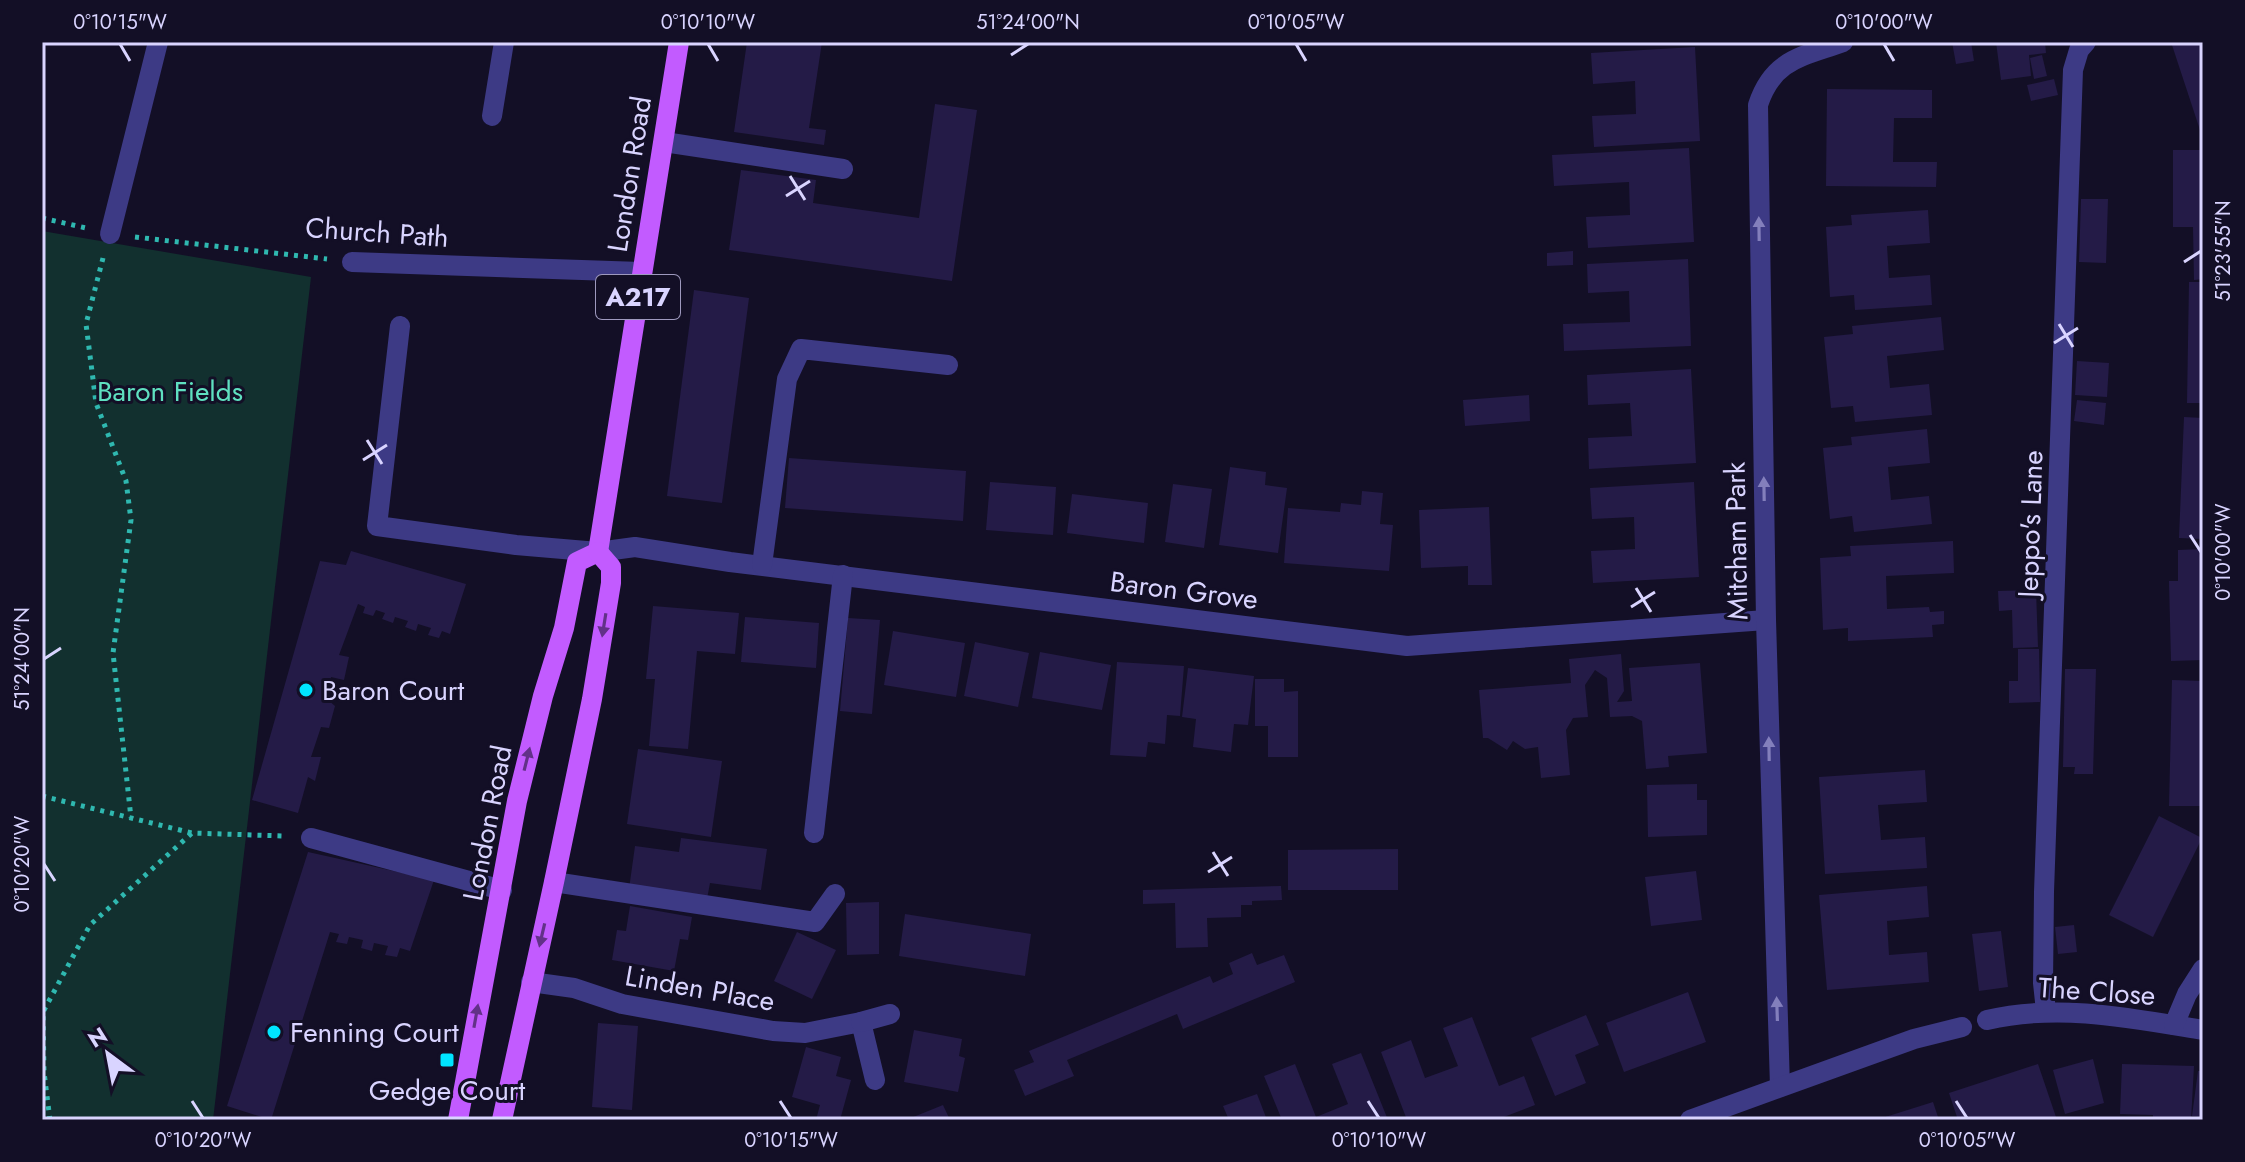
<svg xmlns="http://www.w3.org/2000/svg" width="2245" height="1162" font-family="Jost,sans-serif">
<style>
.green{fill:#12302f}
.building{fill:#241b47}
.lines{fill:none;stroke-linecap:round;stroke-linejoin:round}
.path{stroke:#2fb8b0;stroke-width:5;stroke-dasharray:4 6;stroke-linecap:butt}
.minor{stroke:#3d3a85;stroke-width:20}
.major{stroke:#c25bff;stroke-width:20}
.oneway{fill:#837fbc}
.oneway2{fill:#623188}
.ticks{fill:none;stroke:#d9d4ff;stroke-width:3}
.poi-dot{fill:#00e5ff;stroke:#130f26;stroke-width:3}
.labels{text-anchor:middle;stroke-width:6;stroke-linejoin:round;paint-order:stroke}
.shield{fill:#130f26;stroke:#9e99be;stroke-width:2}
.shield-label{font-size:26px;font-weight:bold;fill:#d9d4ff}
.street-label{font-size:28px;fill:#d9d4ff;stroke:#130f26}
.park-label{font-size:28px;fill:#5fe0c0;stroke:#130f26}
.poi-label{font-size:28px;fill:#d9d4ff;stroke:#130f26;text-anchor:start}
.neatline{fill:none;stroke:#d9d4ff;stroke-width:3}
.ticks-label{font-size:20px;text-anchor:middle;fill:#d9d4ff}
</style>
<rect width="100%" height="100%" fill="#130f26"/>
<polygon class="green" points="42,231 311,277 213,1120 42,1120"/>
<g class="building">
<polygon points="747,42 822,42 809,128 826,130 824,145 734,132"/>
<polygon points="1952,42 1971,42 1974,61 1956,64"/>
<polygon points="1996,42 2045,42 2046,53 2029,55 2031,76 2001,80"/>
<polygon points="2171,42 2203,42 2203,129 2200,130"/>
<polygon points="1695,47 1700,141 1594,147 1592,116 1636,114 1635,81 1593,84 1591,53"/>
<polygon points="2042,55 2047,76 2034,79 2030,58"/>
<polygon points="2054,79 2058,95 2031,101 2027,85"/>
<polygon points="1827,89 1932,90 1932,118 1894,118 1893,162 1937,162 1936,187 1826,186"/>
<polygon points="935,104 977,110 952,281 729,250 741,170 816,180 813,203 919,218"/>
<polygon points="1689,148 1694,242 1588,248 1586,217 1630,215 1629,182 1554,186 1552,155"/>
<polygon points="2173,150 2203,150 2203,279 2194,280 2193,227 2173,227"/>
<polygon points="2081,199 2108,199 2106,263 2079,262"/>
<polygon points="1928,210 1930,243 1887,246 1889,278 1930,275 1932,305 1855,310 1854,295 1830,297 1826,227 1852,225 1851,215"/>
<polygon points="1573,251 1573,265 1547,266 1547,253"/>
<polygon points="1688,259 1691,346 1564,351 1563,324 1630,322 1629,291 1588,293 1587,264"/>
<polygon points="2189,282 2203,282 2203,403 2187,403"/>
<polygon points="694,290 749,298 722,503 667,496"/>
<polygon points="1941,317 1944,350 1887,356 1890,388 1929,384 1932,415 1855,422 1853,406 1831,408 1824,337 1853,334 1852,326"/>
<polygon points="2077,361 2109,363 2107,397 2075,395"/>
<polygon points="1691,369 1696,463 1589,469 1588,438 1632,436 1630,403 1588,405 1587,375"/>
<polygon points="1529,395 1530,421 1465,426 1463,400"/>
<polygon points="2077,400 2106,403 2104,425 2074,421"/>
<polygon points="2184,417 2203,418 2203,539 2179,538"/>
<polygon points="1927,429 1930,463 1888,467 1891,500 1929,496 1932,524 1854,532 1852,516 1830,519 1823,448 1852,445 1851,437"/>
<polygon points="789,458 966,471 963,521 785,508"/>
<polygon points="1230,467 1266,472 1265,485 1287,488 1278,553 1219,545"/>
<polygon points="990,482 1056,487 1053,535 986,530"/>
<polygon points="1694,482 1699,577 1593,583 1591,551 1635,549 1634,517 1592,519 1590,488"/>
<polygon points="1173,484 1212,489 1204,548 1165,542"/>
<polygon points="1362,491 1383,493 1380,524 1393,525 1389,571 1284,563 1288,508 1340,512 1341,503 1361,505"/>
<polygon points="1072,494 1148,503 1144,543 1067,533"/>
<polygon points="1489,507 1492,585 1468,585 1468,566 1421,568 1419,510"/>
<polygon points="1953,541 1954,573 1886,576 1887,609 1929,607 1930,612 1944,611 1944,624 1932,625 1933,637 1848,641 1848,628 1823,630 1820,558 1851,556 1850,546"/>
<polygon points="2203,549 2203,660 2171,661 2169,581 2178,581 2178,550"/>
<polygon points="351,551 466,584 450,634 442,631 439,638 428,635 431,628 418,624 416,631 405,627 408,621 395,617 393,623 382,619 385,613 376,610 373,616 363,613 365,607 358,604 339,655 349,657 344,680 331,677 328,700 335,706 329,728 321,727 311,757 321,757 315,781 308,777 298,813 252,800 320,561 346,565"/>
<polygon points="2036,590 2038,647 2013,648 2012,610 1999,611 1998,591"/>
<polygon points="653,606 739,613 735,654 697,651 688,749 649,746 655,679 646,679"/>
<polygon points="745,617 819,623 816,668 741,662"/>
<polygon points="848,618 880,620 872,714 840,711"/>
<polygon points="893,631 965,643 956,697 884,685"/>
<polygon points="975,642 1029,653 1018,707 964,696"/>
<polygon points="2018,649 2039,649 2040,702 2009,703 2009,681 2018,681"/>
<polygon points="1040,652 1111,665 1102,710 1032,698"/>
<polygon points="1621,654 1624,691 1617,702 1632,701 1629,668 1700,663 1707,753 1668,756 1669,767 1646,769 1642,721 1632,716 1610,717 1607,678 1595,670 1585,685 1588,717 1573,718 1566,730 1570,775 1541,778 1538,747 1525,749 1513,741 1507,750 1488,738 1483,738 1479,690 1571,683 1569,659"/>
<polygon points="1117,662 1184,666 1180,716 1167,715 1165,744 1148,742 1146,757 1110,755"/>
<polygon points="1188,668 1254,676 1248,725 1234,724 1231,752 1193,747 1196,719 1182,717"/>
<polygon points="2065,669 2096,669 2093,774 2074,774 2075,767 2063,767"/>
<polygon points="1255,679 1284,679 1284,692 1298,691 1298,757 1268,757 1268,726 1255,726"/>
<polygon points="2172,680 2203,681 2203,806 2169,806"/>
<polygon points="638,749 722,761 711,837 627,824"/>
<polygon points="1925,770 1927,802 1878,805 1881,840 1925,837 1927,868 1825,874 1819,777"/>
<polygon points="1697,784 1697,800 1707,800 1707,835 1648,837 1647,785"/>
<polygon points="2159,816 2202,838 2153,937 2109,915"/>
<polygon points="681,838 767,849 761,890 710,883 707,899 629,889 635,846 679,852"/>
<polygon points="1398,849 1398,890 1288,890 1288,850"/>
<polygon points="308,852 434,880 410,951 400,948 397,957 385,955 388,946 374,943 372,951 361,948 363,940 349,937 347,944 336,942 339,934 330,932 271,1120 227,1106"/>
<polygon points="1696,871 1702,920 1651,926 1645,877"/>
<polygon points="1281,886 1282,900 1252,901 1252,905 1241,905 1241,917 1207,918 1208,947 1176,948 1175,903 1143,904 1143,890"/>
<polygon points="1927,886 1929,917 1887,921 1889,955 1927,952 1929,982 1827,990 1819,895"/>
<polygon points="879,902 879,954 847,955 846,903"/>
<polygon points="630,906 692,917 688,940 680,939 674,971 612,960 617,930 626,931"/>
<polygon points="905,914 1031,934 1025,976 899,956"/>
<polygon points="2074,925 2077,952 2058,954 2055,927"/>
<polygon points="2001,931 2008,987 1979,991 1972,934"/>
<polygon points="797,932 836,950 812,999 774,981"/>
<polygon points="1252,953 1257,965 1284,955 1295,982 1183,1029 1177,1014 1067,1060 1074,1076 1025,1096 1014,1070 1034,1062 1029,1051 1210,976 1213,983 1233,974 1229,963"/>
<polygon points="1688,992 1706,1042 1624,1072 1606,1023"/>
<polygon points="1586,1015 1599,1045 1575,1055 1586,1083 1555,1096 1531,1038"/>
<polygon points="1472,1017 1499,1086 1524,1076 1535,1105 1496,1120 1407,1120 1381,1052 1411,1040 1425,1078 1458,1066 1443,1028"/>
<polygon points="598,1023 638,1026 632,1110 592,1107"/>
<polygon points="914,1030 962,1039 959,1056 965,1058 958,1092 904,1082"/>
<polygon points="806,1047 841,1057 836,1076 851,1080 840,1120 816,1120 820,1105 792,1097"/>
<polygon points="1361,1053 1388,1120 1282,1120 1264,1076 1295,1064 1316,1117 1348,1104 1332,1064"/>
<polygon points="2093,1059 2104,1103 2065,1114 2053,1070"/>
<polygon points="2038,1064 2057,1120 1958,1120 1949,1093"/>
<polygon points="2122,1064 2194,1066 2191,1120 2153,1120 2153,1115 2120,1114"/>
<polygon points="2198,1071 2203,1071 2203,1117 2192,1116"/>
<polygon points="1257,1094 1267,1120 1229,1120 1223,1106"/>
<polygon points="1933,1102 1939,1120 1879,1120 1879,1119"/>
<polygon points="943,1105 950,1120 906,1120"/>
</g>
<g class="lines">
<g class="path">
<polyline points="42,218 86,228"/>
<polyline points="135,237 327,259"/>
<polyline points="103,258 86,324 96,403 126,481 131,520 113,653 131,818"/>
<polyline points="42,796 192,833 284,836"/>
<polyline points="50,1120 44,1072 43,1012 90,925 192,833"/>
</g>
<g class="minor">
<polyline points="492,116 504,42"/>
<polyline points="664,142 843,169"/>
<polyline points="110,234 158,42"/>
<polyline points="352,262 641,272"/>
<polyline points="400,326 377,526 516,545 598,552 635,547 730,562 1407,646 1766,620"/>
<polyline points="762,565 787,379 801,349 948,365"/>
<polyline points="814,833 843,575"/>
<polyline points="311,838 502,890"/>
<polyline points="554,882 815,922 835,894"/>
<polyline points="531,982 574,988 622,1004 773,1031 805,1033 861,1022 875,1080"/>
<polyline points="2046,1011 2043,983 2044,892 2073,70 2079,50 2086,42"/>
<path d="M1987 1020C2059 1003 2131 1018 2203 1030"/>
<polyline points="861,1022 890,1014"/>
<polyline points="2174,1025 2187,994 2203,969"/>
<path d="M1780 1087 1766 620 1758 105C1773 59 1802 57 1843 42"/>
<polyline points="1690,1120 1914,1039 1962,1027"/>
</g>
<g class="major">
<polyline points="598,552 679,42"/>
<polyline points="458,1120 517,801 543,696 564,628 577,562 598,552"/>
<polyline points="502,1120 554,882 592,699 611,583 611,567 598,552"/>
</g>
</g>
<defs><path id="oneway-solid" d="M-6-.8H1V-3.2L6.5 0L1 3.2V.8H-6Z" transform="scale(2)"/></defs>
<g class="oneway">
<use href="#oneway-solid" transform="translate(1759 229) rotate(-91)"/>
<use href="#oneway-solid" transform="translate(1764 489) rotate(-91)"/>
<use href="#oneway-solid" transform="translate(1769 749) rotate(-91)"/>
<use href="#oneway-solid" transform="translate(1777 1009) rotate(-92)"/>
</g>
<g class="oneway2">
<use href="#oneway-solid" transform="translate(604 625) rotate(99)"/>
<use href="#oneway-solid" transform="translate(527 759) rotate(-76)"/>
<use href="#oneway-solid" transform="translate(542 935) rotate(103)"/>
<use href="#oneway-solid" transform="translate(476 1016) rotate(-80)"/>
</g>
<path class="ticks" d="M120 44 130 61M708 44 718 61M1296 44 1306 61M1884 44 1894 61M1011 55 1028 44M790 176 805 200M786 196 810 181M2184 262 2201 251M2059 324 2073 347M2054 343 2078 328M367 440 382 464M363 460 387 445M2190 535 2201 552M1636 588 1651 612M1631 607 1655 592M44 659 61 648M1213 852 1228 876M44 864 55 881M1208 872 1232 857M192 1101 203 1118M780 1101 791 1118M1368 1101 1379 1118M1956 1101 1967 1118"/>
<g class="poi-dot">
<circle cx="306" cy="690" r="8"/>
<circle cx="274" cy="1032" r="8"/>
<rect x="439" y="1052" width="16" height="16" rx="4"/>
</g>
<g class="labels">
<rect class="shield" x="596" y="275" width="84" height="44" rx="6"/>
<g class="shield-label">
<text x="638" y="306">A217</text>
</g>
<g class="street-label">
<text transform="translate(629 174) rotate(-81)" y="10">London Road</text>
<text transform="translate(377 232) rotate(4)" y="10">Church Path</text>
<text transform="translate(2030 524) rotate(-88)" y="10">Jeppo's Lane</text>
<text transform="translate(1736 541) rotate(-91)" y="10">Mitcham Park</text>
<text transform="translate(1184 590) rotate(7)" y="10">Baron Grove</text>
<text transform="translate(487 823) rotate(-79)" y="10">London Road</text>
<text transform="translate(700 988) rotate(10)" y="10">Linden Place</text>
<text transform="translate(2097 991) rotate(4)" y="10">The Close</text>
</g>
<g class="park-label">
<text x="170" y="401">Baron Fields</text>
</g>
<g class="poi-label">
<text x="322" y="700">Baron Court</text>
<text x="290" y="1042">Fenning Court</text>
<text x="447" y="1100" text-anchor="middle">Gedge Court</text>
</g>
</g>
<rect width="2245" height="1162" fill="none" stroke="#130f26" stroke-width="88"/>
<g transform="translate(108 1054) rotate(328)" stroke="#130f26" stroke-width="6" paint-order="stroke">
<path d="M0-6L14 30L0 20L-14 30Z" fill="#d9d4ff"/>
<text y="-12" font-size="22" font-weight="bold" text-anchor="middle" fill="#d9d4ff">N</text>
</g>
<rect x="44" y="44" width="2157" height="1074" class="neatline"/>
<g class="ticks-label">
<text x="120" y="29">0°10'15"W</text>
<text x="708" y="29">0°10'10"W</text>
<text x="1028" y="29">51°24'00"N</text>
<text x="1296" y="29">0°10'05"W</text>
<text x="1884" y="29">0°10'00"W</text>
<text transform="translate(2223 251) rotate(-90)" y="7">51°23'55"N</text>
<text transform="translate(2223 552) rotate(-90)" y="7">0°10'00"W</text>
<text transform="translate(22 659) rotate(-90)" y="7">51°24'00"N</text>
<text transform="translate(22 864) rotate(-90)" y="7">0°10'20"W</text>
<text x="203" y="1147">0°10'20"W</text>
<text x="791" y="1147">0°10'15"W</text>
<text x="1379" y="1147">0°10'10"W</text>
<text x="1967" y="1147">0°10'05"W</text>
</g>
</svg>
